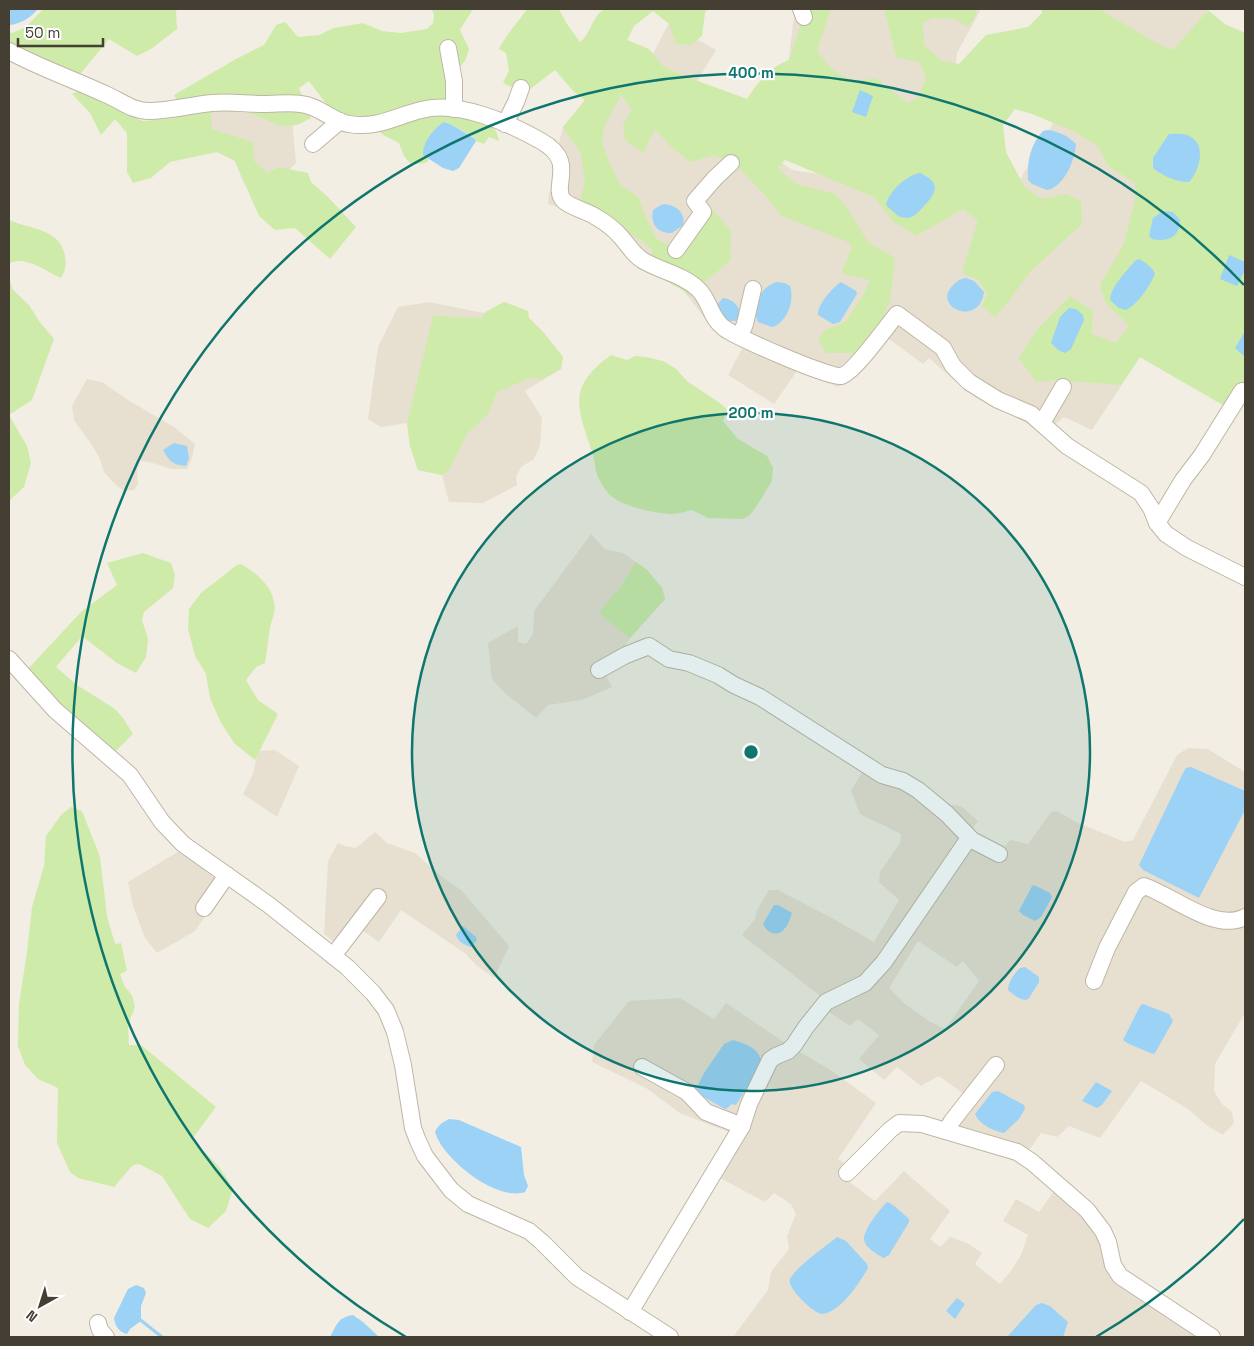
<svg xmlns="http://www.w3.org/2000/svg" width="1254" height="1346" font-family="'Space Grotesk',sans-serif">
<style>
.residential{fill:#e7e0d1;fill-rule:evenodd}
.green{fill:#ceeba9}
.water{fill:#9bd2f5}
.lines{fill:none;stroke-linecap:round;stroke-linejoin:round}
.stream{stroke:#9bd2f5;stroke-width:3}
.minor-casing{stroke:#bfb6a5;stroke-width:18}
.minor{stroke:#fff;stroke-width:16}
.ring{fill:none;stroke:#0f766e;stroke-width:2.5}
.centre{fill:#0f766e;stroke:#fff;stroke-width:2.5}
.ring-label{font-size:15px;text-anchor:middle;font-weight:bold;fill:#0f766e;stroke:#fff;stroke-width:4.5;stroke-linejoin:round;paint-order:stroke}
</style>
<rect width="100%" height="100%" fill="#f3eee3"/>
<g class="residential">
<polygon points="795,9 981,9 957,53 950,118 787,72"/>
<polygon points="1049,9 1206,9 1225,24 1209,71"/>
<polygon points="669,23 716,50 689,94 643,73"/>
<polygon points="217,89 292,120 296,163 275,185 245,186 235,161 217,152 206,154 200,122"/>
<polygon points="604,90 652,90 747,138 792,170 818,174 1014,190 1059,113 1148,139 1185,383 1140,357 1092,430 1064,417 1042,435 1026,423 980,398 956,382 929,358 923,364 889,339 865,367 848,383 838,387 797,371 774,404 728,375 744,345 709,324 684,291 636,264 614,241 576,213 548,204 549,193 557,176 554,163 563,127 585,100"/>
<polygon points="429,302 484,313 504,302 528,311 529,318 544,333 563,357 561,369 525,391 542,418 540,446 534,459 521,467 516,477 517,485 483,503 449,502 442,475 418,470 410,446 407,423 381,427 368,419 378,347 398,307"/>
<polygon points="87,379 102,382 128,400 174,427 195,444 192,458 187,469 172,469 149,462 140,461 137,471 138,484 134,490 124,491 116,485 104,472 100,459 92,445 74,420 72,406"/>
<polygon points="591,534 605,549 623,553 647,570 662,588 665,599 635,632 605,673 612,687 582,700 548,705 536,718 505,693 492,679 488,643 518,626 518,642 526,644 533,634 534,611"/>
<path d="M1188 748 1208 749 1245 772V1013L1215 1064 1214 1091 1222 1104 1232 1112 1234 1123 1223 1135 1209 1127 1188 1109 1141 1081 1100 1138 1069 1126 1057 1137 1041 1133 1028 1152 941 1125 965 1095 939 1076 921 1086 897 1067 884 1080 859 1059 879 1035 858 1019 850 1026 824 1009V999L742 935 755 919 757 910 769 890H778L832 918 874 942 899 900 879 882 880 872 900 843 901 834 860 814 851 790 869 762 898 776 916 779 946 804 961 806 978 821 970 832 1000 852 1010 840 1028 844 1051 812 1057 811 1076 822 1125 842 1133 840 1177 755ZM918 941 957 967 963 961 979 981 945 1029 929 1021 905 1004 889 988Z"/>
<polygon points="275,750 299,766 277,817 243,794 253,774 258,751"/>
<polygon points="375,832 387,843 415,853 445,879 461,890 509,946 494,978 476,965 466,954 401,910 379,942 360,929 344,950 324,934 328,861 338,843 345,846 356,848"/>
<polygon points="181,850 228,882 195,931 157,953 145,938 133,906 128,882"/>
<polygon points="680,998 714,1019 726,1003 790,1046 832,1071 876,1103 838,1159 849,1166 847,1180 875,1201 904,1171 950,1211 930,1239 940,1247 950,1237 967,1243 982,1253 975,1264 1000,1284 1010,1272 1021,1255 1028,1235 1003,1221 1016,1199 1039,1212 1061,1181 1118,1264 1150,1290 1220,1337 733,1337 768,1290 771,1272 789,1249 787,1236 796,1214 791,1204 774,1193 765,1202 720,1178 731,1133 680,1113 646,1088 592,1062 594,1045 629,1001"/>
</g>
<g class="green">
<polygon points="43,9 176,9 177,29 151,49 137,56 109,39 76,79 9,49 9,32 12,33 26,27"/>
<path d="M432 9H473L460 30 469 49 465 61 451 76 452 101C469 110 497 120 499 141L489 137 484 144 476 141 474 137 450 124 444 122 423 155 429 160C424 166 417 163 410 163L404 156 399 143 385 136 364 121 333 113 309 81 299 88 311 118 297 125 280 126 253 114 218 105 211 114 212 129 253 142 254 161 268 173 279 167 308 173 311 182 328 197 356 227 330 259 295 228 275 230 259 216 235 161 217 152 170 162 151 178 133 183 127 172V133L115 119 101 135 90 113 72 94 81 89 112 103 125 114 143 121 176 118 184 110 174 95 236 59 264 45 276 25 285 22 298 37 319 35 334 28 363 23 382 31 401 33 427 29 433 23 434 15Z"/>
<path d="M527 9H557L560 11 567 24 580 42C591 34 591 18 604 9H707L705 13 702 36 691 45 676 44 669 24 653 11 634 26 627 40 649 49 664 67 687 77 747 99C758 82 770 67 789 60L806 9H831L817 51 834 71 855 82 876 78 908 103 918 98 926 78 919 62 896 57 884 9H977L973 21 967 27 956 19 933 18 923 23 924 45 942 61 959 64 986 35 1028 27 1042 13 1041 9H1099L1156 43 1173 50 1201 18 1209 11 1225 24 1245 33V393L1233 411 1140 357 1121 385 1057 380 1036 382 1019 358 1035 332 1070 296 1093 311 1092 334 1116 343 1129 326 1105 302 1100 285 1123 246 1135 201V183L1108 166 1098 146 1073 131 1032 114 1015 109 1003 125 1006 152 1024 186 1041 199 1066 194 1081 201 1082 224 1029 273 1009 301 995 317 982 306 987 293 978 280 962 273 978 220 963 209 916 236 894 222 874 197 785 160 778 168 796 184 836 194 851 214 868 242 895 258 890 301 877 331 855 353H826L818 339 825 330 845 322 863 296 870 280 841 273 852 248 848 242 782 216 763 193 737 166 715 155 690 162 670 146 655 129 643 153 625 140 623 124 632 110 621 95 604 127 602 142 608 159 620 184 639 198 645 216 657 239 668 245 683 240 704 216 713 210 731 231 730 261 688 296 684 291 648 271 653 250 642 241 579 203 585 183 581 154 563 127 585 100 574 92 555 70 525 93 503 83 509 70 506 53 499 49C506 34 518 23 527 9Z"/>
<path d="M9 220C29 229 57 228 64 252 67 263 66 269 61 278 47 272 24 254 9 264Z"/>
<polygon points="9,278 13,290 29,305 39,321 54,339 32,400 9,415 27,446 31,463 24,487 9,501"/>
<polygon points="504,302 528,311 529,318 544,333 563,357 561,369 543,379 530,378 497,392 489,413 467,434 450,469 442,475 418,470 410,446 407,423 433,316 482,318 484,313"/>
<path d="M611 355 627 360 635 356 646 357 663 361 676 369 688 382 717 401 727 409 723 421 738 439 767 456 773 468 772 481 758 504 750 515 743 519 708 518 692 510C686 511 679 514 673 514 657 514 624 507 611 496 607 493 603 486 600 481 594 471 596 462 592 452 577 407 567 387 611 355Z"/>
<polygon points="143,553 171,563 175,575 173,588 144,612 142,620 148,639 146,657 136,673 117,663 82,636 56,667 77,685 115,709 123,718 133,734 115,752 107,747 39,686 27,670 81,612 117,585 107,563"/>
<polygon points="636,562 647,570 662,588 665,599 630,638 599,613 621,586"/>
<path d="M241 564C258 574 278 590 274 613 273 618 271 623 270 628 268 640 267 651 265 663L256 667 246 680 258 700 278 714 255 760 234 743 220 721 210 698 206 674 195 656 188 629 189 609 201 593 237 565Z"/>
<polygon points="71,807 82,811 100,857 107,916 115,944 121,943 127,971 120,974 125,987 132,995 135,1007 128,1025 129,1045 141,1045 216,1107 192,1139 220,1168 233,1188 226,1211 208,1228 190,1219 162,1176 139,1164 133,1165 114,1187 78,1178 70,1172 57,1143 58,1088 38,1079 25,1065 18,1046 19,1004 27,952 32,907 44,866 46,836 61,815"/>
</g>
<g class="water">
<path d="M9 9H38C30 18 21 24 9 25Z"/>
<polygon points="860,90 873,96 866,117 852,112"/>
<path d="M444 122 450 124 474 138 476 141 459 168 453 171 443 168 423 155C422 143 434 128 444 122Z"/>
<path d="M1048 130C1060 132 1068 136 1076 144 1075 160 1064 187 1047 190L1032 184 1028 180C1027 161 1030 145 1043 131Z"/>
<path d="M1169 134C1175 134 1183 133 1189 136 1207 144 1200 170 1189 182 1176 182 1163 176 1153 168V158Z"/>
<path d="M920 173C940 182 938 191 925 205 920 210 916 216 909 218 905 218 901 217 898 216L886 205C889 191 907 175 920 173Z"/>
<path d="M664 204C676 205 686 213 683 225L672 233C658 234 650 224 653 210L659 206Z"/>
<path d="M1163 211 1173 212 1180 220C1180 238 1167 242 1152 239L1149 236 1153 218Z"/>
<polygon points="1229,255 1245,262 1245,270 1237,286 1220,279"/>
<path d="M1139 259C1145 262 1153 268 1155 274 1149 287 1139 303 1126 310L1119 308 1110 300C1111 286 1126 272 1135 261Z"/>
<path d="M966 278 974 281 984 292C979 327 936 308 950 289 954 283 959 279 966 278Z"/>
<path d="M776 282 785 283 790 286C795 301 787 322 772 327L758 322 754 312C758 298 761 288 776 282Z"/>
<path d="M841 282 856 291 857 294 840 322 833 324 818 315C817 305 832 288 841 282Z"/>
<path d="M723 298C732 299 739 305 740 314L736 321H729L724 318 717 305Z"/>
<polygon points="1069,308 1076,309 1083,315 1084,320 1071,349 1065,353 1058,350 1051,343 1060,317"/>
<polygon points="1245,331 1245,357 1235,348"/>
<path d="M174 443 187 446 189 458 186 466C173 465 169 461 163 450Z"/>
<polygon points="1191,767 1245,791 1245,810 1199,898 1143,870 1139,865 1183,773 1186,768"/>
<polygon points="1034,885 1050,893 1052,897 1041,917 1035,921 1023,915 1019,911 1032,886"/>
<path d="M774 905H778L792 913C790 918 789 924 785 928 778 938 767 933 763 924Z"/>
<path d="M463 926 476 937 477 940 471 947C465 946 458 941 456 935Z"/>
<path d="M1025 967 1039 977V982L1029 998 1026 1000C1018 999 1013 994 1008 990 1008 982 1015 973 1020 968Z"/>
<polygon points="1143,1004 1169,1014 1173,1021 1155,1053 1153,1054 1129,1044 1123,1040 1140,1006"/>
<path d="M733 1040C747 1044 765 1051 760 1067L736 1105 732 1104 726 1109 723 1108 697 1093 696 1089 704 1073 724 1044Z"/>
<polygon points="1096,1082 1112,1091 1102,1105 1097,1108 1082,1101"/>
<path d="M998 1091 1024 1105 1025 1109 1019 1119 1004 1133C993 1131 979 1124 975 1114L992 1092Z"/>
<path d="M449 1119 459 1120 521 1147 524 1175 528 1186 525 1192C496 1202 442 1158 435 1132 438 1125 443 1122 449 1119Z"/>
<path d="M887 1202C895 1205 902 1213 909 1219V1222L889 1255 884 1258C878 1255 864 1247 864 1239 864 1229 880 1209 887 1202Z"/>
<path d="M837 1237 846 1241 867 1264 868 1268C860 1282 840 1313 822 1314 814 1314 786 1287 790 1279 796 1267 826 1246 837 1237Z"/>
<path d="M136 1285 144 1288 146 1293 141 1306V1321L130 1329 127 1334C119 1332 115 1326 114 1318L128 1289Z"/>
<polygon points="957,1298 965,1304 955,1319 946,1311"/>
<polygon points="1042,1303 1050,1306 1068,1322 1063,1337 1007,1337 1036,1305"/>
<path d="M353 1315 363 1322 379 1337H330C337 1325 337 1318 353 1315Z"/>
</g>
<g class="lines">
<polyline class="stream" points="138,1318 162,1337"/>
<defs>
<g id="minor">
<polyline points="801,9 804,17"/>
<polyline points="448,48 454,81 454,109"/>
<path d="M9 51C40 68 73 79 105 94 120 100 132 111 149 111 170 111 191 105 212 103 230 101 246 104 264 104 277 104 289 102 301 104 320 106 333 122 349 124 377 129 396 116 421 110 458 100 509 123 541 141 578 162 551 185 563 200 569 207 587 211 596 217 605 222 614 229 621 237 628 245 633 254 642 260 660 271 682 274 698 289 710 300 710 318 724 328 736 337 829 378 841 376 853 374 887 326 897 314L943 348 953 366 969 382 998 400 1031 414 1067 446 1141 493 1151 508 1157 523 1166 534 1187 548 1245 577"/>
<polyline points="505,124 516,102 521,88"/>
<polyline points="313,144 340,121"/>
<polyline points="676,250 703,212 695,201 715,178 731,163"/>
<polyline points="740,336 745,324 753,289"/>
<polyline points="1042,423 1063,387"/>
<polyline points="1157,523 1183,480 1202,455 1242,391"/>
<polyline points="9,659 55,710 130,775 162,822 183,844 269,905 347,967 373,993 386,1010 395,1032 403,1065 413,1128 418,1141 425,1156 451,1190 468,1204 529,1231 542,1242 577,1277 670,1337"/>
<polyline points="599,670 626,655 649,646 669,659 689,663 718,675 734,685 760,697 882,775 903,781 918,790 947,814 972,840 999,854"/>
<polyline points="204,908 227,875"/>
<polyline points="333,956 378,897"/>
<path d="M1094 981 1107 948 1136 892 1144 886C1172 895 1215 933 1245 917"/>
<polyline points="642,1067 687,1092 706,1112 742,1126"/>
<polyline points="946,1131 952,1121 996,1065"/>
<polyline points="847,1173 890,1130 899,1123 922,1124 1017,1152 1032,1162 1087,1210 1103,1231 1108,1242 1113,1265 1120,1276 1212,1337"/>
<polyline points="630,1312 742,1126 749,1104 770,1060 776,1056 788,1051 794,1045 806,1027 826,1002 865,983 884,962 969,838"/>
<polyline points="98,1323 100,1330 106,1337"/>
</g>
</defs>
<use href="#minor" class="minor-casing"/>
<use href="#minor" class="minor"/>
</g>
<circle cx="751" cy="752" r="339" fill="#0f766e" fill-opacity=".12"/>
<g class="ring">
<circle cx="751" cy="752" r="339"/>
<path d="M1244 1219A679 679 0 0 1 1096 1337M406 1337A679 679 0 1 1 1244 285"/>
</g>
<circle cx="751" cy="752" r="8" class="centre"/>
<g class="ring-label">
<text x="751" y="78">400 m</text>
<text x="751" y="418">200 m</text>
</g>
<rect width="1254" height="1346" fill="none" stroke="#453e33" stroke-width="20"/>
<g transform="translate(40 1306) rotate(219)" stroke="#ffffff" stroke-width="4" paint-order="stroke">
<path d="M0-4L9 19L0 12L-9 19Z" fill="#453e33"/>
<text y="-8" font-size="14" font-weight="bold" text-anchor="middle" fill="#453e33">N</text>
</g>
<path d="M18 38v8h85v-8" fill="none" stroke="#453e33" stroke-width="2.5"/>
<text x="25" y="38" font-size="15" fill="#453e33" stroke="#ffffff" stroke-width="4" paint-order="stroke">50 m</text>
</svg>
